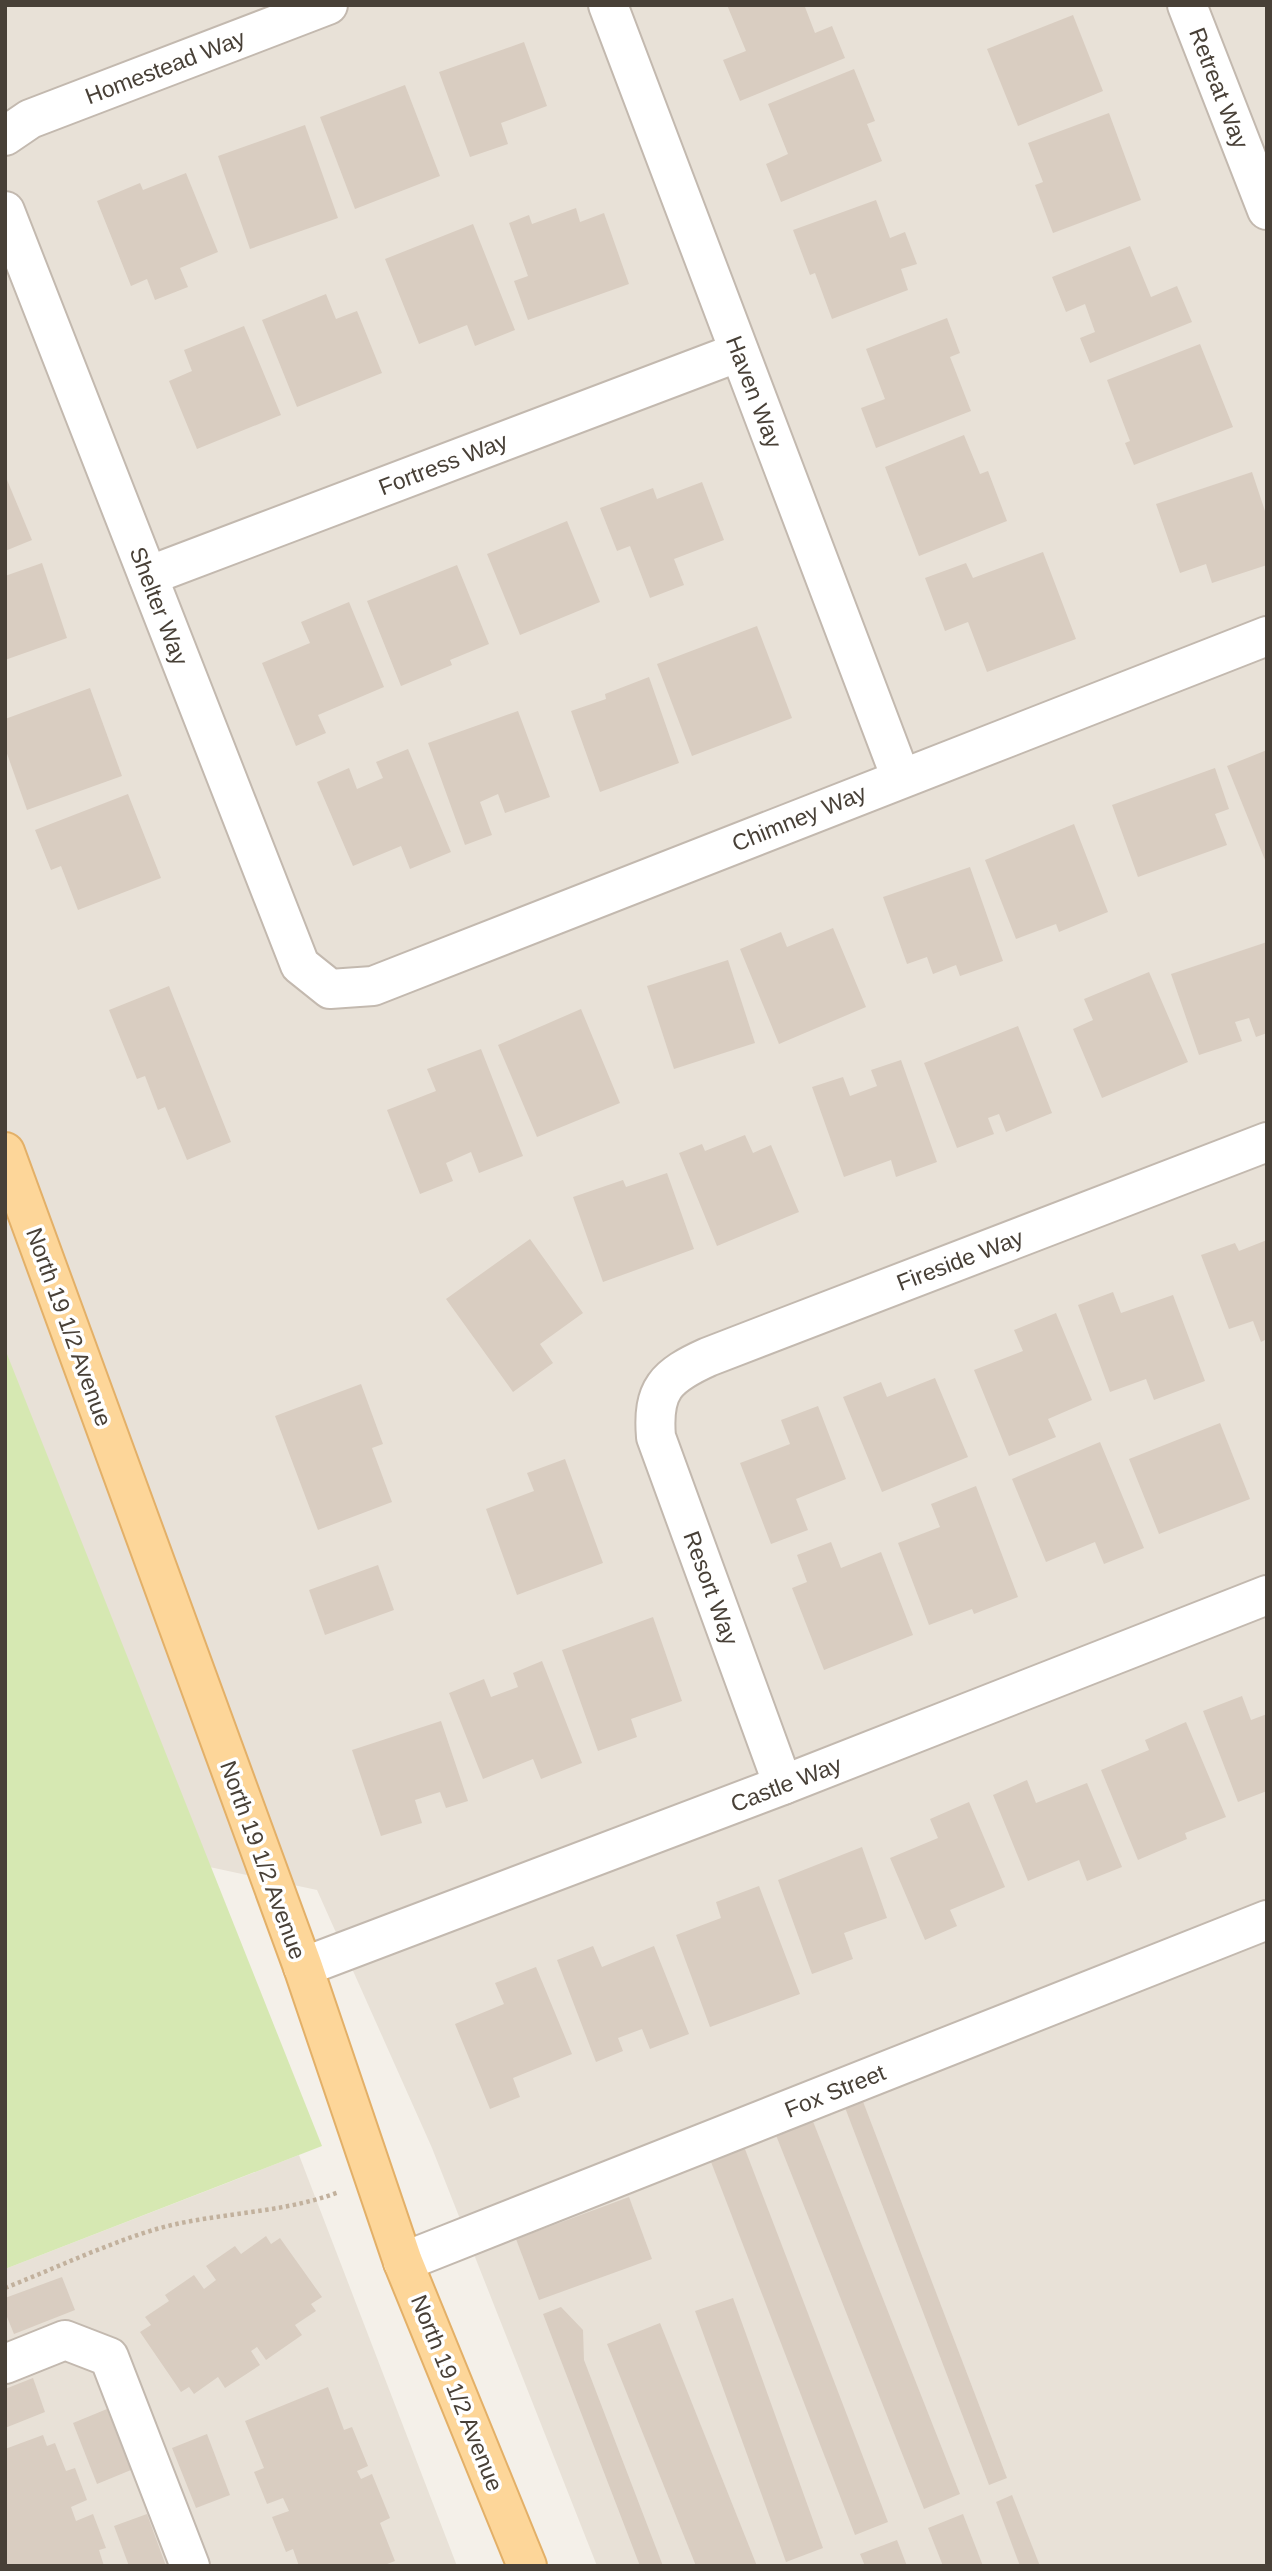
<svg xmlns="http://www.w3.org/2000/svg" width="1272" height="2571" font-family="Arial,sans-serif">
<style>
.residential{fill:#e8e1d7}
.green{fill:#d6e8b2}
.building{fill:#d9cdc1}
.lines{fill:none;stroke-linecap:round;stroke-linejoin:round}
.minor-casing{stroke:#c3b9af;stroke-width:42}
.major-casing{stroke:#e3b068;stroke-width:42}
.path{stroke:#c2b19d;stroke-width:4.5;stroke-dasharray:3.5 3.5;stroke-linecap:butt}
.minor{stroke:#fff;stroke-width:38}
.major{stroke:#fdd699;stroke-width:38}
.labels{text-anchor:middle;stroke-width:7;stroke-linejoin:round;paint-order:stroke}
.street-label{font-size:23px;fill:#484037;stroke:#fff}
</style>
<rect width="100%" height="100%" fill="#f4f0e9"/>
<g class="residential">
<polygon points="5,5 1267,5 1267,2566 597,2566 432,2148 317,1890 5,1823"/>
<polygon points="299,2155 457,2566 5,2566 5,2269"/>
</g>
<polygon class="green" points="5,1349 322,2146 5,2269"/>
<g class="building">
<polygon points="727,5 810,5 805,7 815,33 832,26 845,58 740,101 723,60 746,51"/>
<polygon points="1073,15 1103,91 1018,126 987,49"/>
<polygon points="524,42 547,106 501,123 508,144 470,157 439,72"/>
<polygon points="854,69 875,121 867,124 882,161 781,202 766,164 788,154 768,104"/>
<polygon points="405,85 440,176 355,209 320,117"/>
<polygon points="1109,113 1141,200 1053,233 1035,185 1043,182 1028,143"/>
<polygon points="305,125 338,218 250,249 218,156"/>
<polygon points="186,173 218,252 180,268 188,287 155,300 147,279 131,286 97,201 140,183 143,190"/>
<polygon points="876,200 890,238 905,232 917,264 901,269 908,290 832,319 815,273 810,275 793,230"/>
<polygon points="576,208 580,222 604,213 629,284 528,320 514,281 528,276 509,223 529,215 532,224"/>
<polygon points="473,224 515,330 475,346 467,325 419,344 385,259"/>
<polygon points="1130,246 1151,297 1177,286 1192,322 1090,363 1080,338 1095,332 1085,304 1066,312 1052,277"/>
<polygon points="326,294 336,319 357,311 382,373 297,407 262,320"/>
<polygon points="947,318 960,353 950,357 971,411 876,448 861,408 885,399 866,349"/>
<polygon points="244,326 281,415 197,449 169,381 192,371 184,350"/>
<polygon points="1200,344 1233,427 1134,465 1125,443 1130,441 1107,380"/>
<polygon points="964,435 980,474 988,471 1007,521 919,556 885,467"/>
<polygon points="1252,472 1267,517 1267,565 1212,583 1206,564 1180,573 1156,504"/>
<polygon points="5,475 32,540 5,551"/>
<polygon points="702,482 724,540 674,559 684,585 650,598 630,546 617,551 600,508 653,488 657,499"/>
<polygon points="567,521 600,602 520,635 487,554"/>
<polygon points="1043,552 1076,639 987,672 968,622 945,631 925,578 966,563 973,578"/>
<polygon points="42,563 67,638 5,660 5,576"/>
<polygon points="457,565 489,644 450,660 452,665 401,686 367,601"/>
<polygon points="349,602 384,687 318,715 326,733 296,746 262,663 310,643 301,622"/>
<polygon points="757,626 792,718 692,756 657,664"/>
<polygon points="649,677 679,763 600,792 571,711 606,699 605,694"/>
<polygon points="90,688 122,776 27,810 5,748 5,719"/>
<polygon points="518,711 550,797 505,813 498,794 480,802 492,835 465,845 428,743"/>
<polygon points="408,749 451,852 410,869 401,846 353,866 317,782 349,768 357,789 383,778 376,762"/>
<polygon points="1267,750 1267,865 1227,766"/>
<polygon points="1215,768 1229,809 1215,814 1227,845 1138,877 1112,805"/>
<polygon points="128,794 161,878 78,910 61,866 51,870 35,830"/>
<polygon points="1074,824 1108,912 1059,932 1056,924 1016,939 985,860"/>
<polygon points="970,867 1003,961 960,976 956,965 933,974 927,957 907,964 883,897"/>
<polygon points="833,928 866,1007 779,1044 740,949 781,932 787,947"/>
<polygon points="1267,942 1267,1033 1256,1037 1249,1018 1235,1022 1242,1041 1199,1055 1171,974"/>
<polygon points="728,960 755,1043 674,1069 647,986"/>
<polygon points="1149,972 1188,1062 1102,1098 1073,1029 1093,1020 1084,999"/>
<polygon points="169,986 231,1142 187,1160 165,1107 158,1110 145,1076 137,1079 109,1010"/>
<polygon points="581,1009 620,1103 537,1137 498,1045"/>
<polygon points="1018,1026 1052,1113 1006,1132 999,1114 988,1118 994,1134 957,1148 924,1063"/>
<polygon points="481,1049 523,1156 479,1173 471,1152 446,1163 453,1181 420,1194 387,1110 436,1091 427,1069"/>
<polygon points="901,1060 937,1162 896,1177 891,1160 844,1177 812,1087 843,1077 850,1096 877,1086 871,1070"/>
<polygon points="745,1135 753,1153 771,1145 799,1212 717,1246 679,1153 702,1144 705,1151"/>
<polygon points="667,1173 694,1249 603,1282 573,1197 623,1180 626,1187"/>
<polygon points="530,1239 583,1313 540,1344 553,1363 513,1392 446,1299"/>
<polygon points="1267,1240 1267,1339 1261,1342 1253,1321 1229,1329 1201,1255 1235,1243 1239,1251"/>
<polygon points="1113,1292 1121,1313 1173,1295 1205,1381 1154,1400 1146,1379 1110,1392 1078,1305"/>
<polygon points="1056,1313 1092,1400 1048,1419 1056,1437 1009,1456 974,1370 1023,1351 1014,1330"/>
<polygon points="935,1378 968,1457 882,1492 843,1397 881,1382 887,1397"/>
<polygon points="361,1384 383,1444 372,1448 392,1502 318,1530 275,1416"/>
<polygon points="818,1406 846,1479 796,1499 808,1530 771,1544 740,1463 790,1444 781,1420"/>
<polygon points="1220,1423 1250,1499 1159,1534 1129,1459"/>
<polygon points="1100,1442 1144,1548 1104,1564 1095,1542 1046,1562 1012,1479"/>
<polygon points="565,1459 603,1563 517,1595 486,1509 534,1491 527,1473"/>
<polygon points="976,1486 1018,1597 974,1614 972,1609 929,1625 898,1543 940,1527 931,1504"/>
<polygon points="831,1542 841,1568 881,1552 913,1635 824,1670 792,1588 807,1582 797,1555"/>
<polygon points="378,1565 394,1610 325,1635 309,1590"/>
<polygon points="653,1617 682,1701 631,1719 637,1737 598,1751 562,1650"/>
<polygon points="542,1661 582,1763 541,1779 533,1759 483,1779 449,1693 484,1679 491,1697 518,1687 513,1673"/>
<polygon points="1242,1696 1251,1720 1267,1714 1267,1791 1238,1802 1203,1711"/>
<polygon points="441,1721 468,1801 446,1808 440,1792 415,1800 422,1823 381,1836 352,1750"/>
<polygon points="1186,1722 1226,1817 1185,1833 1187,1839 1138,1860 1101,1770 1149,1750 1145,1740"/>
<polygon points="1027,1780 1036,1803 1087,1783 1122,1867 1087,1881 1079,1860 1028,1881 993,1795"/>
<polygon points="969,1802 1005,1887 950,1910 957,1926 925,1940 890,1858 938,1838 930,1819"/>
<polygon points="862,1847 887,1918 844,1933 853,1959 812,1974 778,1880"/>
<polygon points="759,1886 800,1994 710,2027 676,1935 721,1918 716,1902"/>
<polygon points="593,1946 602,1967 654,1946 689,2034 650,2049 642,2029 618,2038 623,2051 596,2062 557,1960"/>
<polygon points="536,1967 572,2054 513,2078 520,2097 490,2109 455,2024 504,2004 495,1983"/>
<polygon points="854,2078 1007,2478 989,2485 836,2084"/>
<polygon points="803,2096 960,2494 924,2509 766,2110"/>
<polygon points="735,2123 888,2522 855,2535 701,2136"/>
<polygon points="629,2197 652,2259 539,2300 516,2239"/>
<polygon points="266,2236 271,2244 280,2238 322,2297 311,2304 316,2311 295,2325 302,2335 266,2360 257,2347 251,2351 260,2365 225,2388 218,2377 194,2394 189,2387 181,2392 140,2332 151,2325 145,2317 169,2301 165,2295 194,2275 204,2289 216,2280 206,2266 235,2246 241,2254"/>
<polygon points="62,2277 75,2310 14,2334 5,2312 5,2298"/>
<polygon points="733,2298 823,2548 786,2562 695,2311"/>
<polygon points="561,2307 583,2330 584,2360 663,2566 640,2566 543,2314"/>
<polygon points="660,2323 757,2566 696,2566 607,2344"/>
<polygon points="33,2378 45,2412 5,2428 5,2389"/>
<polygon points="328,2387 344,2430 352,2427 368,2466 357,2471 361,2479 372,2474 390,2518 380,2523 395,2561 382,2566 299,2566 293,2549 286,2552 272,2517 289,2511 283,2498 267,2504 254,2472 264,2468 245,2421"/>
<polygon points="107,2409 131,2470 97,2484 73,2423"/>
<polygon points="207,2434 230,2495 196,2508 172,2448"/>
<polygon points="43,2435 47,2446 55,2443 66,2471 75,2468 87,2500 71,2507 76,2521 93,2514 106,2548 99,2550 104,2566 5,2566 5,2449"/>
<polygon points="1012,2495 1040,2566 1020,2566 996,2502"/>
<polygon points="147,2514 166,2566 129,2566 114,2526"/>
<polygon points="963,2514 983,2566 943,2566 928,2528"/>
<polygon points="897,2540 907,2566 865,2566 860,2554"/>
</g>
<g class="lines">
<defs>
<g id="minor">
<polyline points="608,5 901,778"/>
<polyline points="1187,5 1267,210"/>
<polyline points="5,136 30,119 328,5"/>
<polyline points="5,211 300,965 330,989 373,986 1267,636"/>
<polyline points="148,576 739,352"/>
<path d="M783 1785 656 1437C652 1389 666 1376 708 1357L1267 1142"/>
<polyline points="303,1967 783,1785 1267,1595"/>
<polyline points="403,2262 1267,1920"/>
<polyline points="5,2364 65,2340 109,2357 190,2566"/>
</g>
<polyline id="major" points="5,1152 303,1967 403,2262 527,2566"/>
</defs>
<use href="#minor" class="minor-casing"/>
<use href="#major" class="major-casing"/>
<path class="path" d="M5 2288C56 2268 108 2243 160 2228 219 2212 281 2214 339 2192"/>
<use href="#minor" class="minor"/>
<use href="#major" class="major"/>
</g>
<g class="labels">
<g class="street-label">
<text transform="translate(165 67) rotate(-21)" y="8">Homestead Way</text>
<text transform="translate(1219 88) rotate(69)" y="8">Retreat Way</text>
<text transform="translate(754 392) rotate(69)" y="8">Haven Way</text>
<text transform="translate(443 464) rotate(-21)" y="8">Fortress Way</text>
<text transform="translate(159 606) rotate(69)" y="8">Shelter Way</text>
<text transform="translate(799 818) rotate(-22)" y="8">Chimney Way</text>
<text transform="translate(960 1260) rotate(-21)" y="8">Fireside Way</text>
<text transform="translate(69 1327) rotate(70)" y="8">North 19 1/2 Avenue</text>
<text transform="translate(711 1588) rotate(70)" y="8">Resort Way</text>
<text transform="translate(786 1784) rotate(-21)" y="8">Castle Way</text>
<text transform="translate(263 1860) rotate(70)" y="8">North 19 1/2 Avenue</text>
<text transform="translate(835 2091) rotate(-22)" y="8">Fox Street</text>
<text transform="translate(457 2393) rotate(68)" y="8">North 19 1/2 Avenue</text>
</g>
</g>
<rect width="1272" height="2571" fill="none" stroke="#484037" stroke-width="14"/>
</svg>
